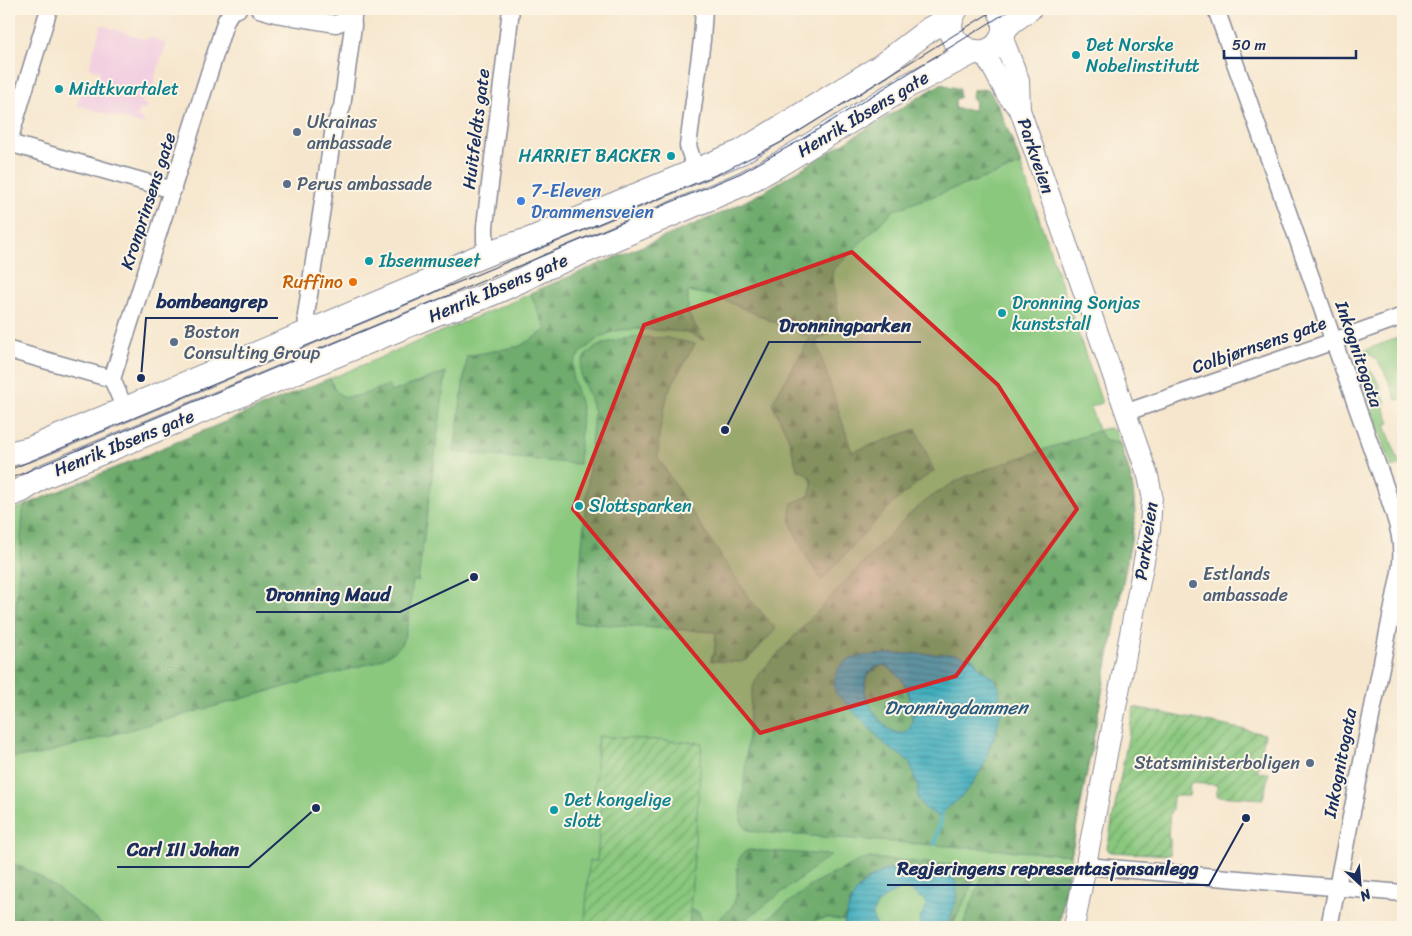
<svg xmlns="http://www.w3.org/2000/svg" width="1412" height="936" font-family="Sriracha,sans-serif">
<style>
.built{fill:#f2cfe1}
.green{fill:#8ac87e;stroke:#527c6e}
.forest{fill:url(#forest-firs);stroke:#456e66;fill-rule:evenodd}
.garden{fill:url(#garden-furrows);stroke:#527c6e}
.water{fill:url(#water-rules);stroke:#2d6e8e;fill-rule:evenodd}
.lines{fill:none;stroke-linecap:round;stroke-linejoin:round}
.stream{stroke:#3fadbd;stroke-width:5}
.minor-casing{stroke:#888a96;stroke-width:19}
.tertiary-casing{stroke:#888a96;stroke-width:22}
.secondary-casing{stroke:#888a96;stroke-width:26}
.minor{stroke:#fff;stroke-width:16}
.tertiary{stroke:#fff;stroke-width:20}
.secondary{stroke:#fff;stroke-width:24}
.tram{stroke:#1b2f5e;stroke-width:1}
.marked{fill:#d62828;fill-opacity:0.2;stroke:#d62828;stroke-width:4;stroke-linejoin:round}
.culture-dot{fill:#0f9aa8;stroke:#fcf5e5;stroke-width:2}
.service-dot{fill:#5c6f8a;stroke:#fcf5e5;stroke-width:2}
.shop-dot{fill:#3f7fe0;stroke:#fcf5e5;stroke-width:2}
.food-dot{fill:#e8710a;stroke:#fcf5e5;stroke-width:2}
.labels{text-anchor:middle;stroke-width:4;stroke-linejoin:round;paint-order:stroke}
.culture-label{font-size:18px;fill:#0d838f;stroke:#fcf5e5;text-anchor:start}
.street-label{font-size:18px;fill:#1b2f5e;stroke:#fcf5e5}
.service-label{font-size:18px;fill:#4e5e75;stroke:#fcf5e5;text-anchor:start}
.shop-label{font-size:18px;fill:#366cbe;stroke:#fcf5e5;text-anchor:start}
.food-label{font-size:18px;fill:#c56008;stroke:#fcf5e5;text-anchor:end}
.water-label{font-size:19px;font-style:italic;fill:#285b7f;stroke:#fcf5e5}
.leader{fill:none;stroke:#1b2f5e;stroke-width:2}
.callout-dot{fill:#1b2f5e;stroke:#fcf5e5;stroke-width:2}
.callout-label{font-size:19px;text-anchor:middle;font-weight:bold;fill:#1b2f5e;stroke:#fcf5e5;stroke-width:4;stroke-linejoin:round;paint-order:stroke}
</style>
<defs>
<pattern id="forest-firs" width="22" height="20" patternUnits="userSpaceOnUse" patternTransform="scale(1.25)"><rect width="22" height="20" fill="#6fac6d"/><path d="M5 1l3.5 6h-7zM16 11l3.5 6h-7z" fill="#5a8c5d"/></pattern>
<pattern id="garden-furrows" width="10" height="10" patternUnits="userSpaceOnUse" patternTransform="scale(1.25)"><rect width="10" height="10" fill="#8ac87e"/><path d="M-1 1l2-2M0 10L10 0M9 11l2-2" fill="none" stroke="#70a36a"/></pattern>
<pattern id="water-rules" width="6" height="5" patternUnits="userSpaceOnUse" patternTransform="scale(1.25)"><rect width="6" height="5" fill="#3fadbd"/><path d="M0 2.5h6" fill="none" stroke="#348d9d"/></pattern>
</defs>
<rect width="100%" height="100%" fill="#fcf5e5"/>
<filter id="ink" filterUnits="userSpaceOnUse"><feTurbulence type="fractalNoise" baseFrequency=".02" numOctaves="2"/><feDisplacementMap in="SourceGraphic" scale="10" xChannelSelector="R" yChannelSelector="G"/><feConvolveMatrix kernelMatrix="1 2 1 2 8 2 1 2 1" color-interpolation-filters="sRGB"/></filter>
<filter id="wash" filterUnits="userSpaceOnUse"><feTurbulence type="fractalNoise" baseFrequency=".0096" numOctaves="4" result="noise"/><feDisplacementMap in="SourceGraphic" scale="20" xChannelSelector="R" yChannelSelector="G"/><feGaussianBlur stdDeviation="1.12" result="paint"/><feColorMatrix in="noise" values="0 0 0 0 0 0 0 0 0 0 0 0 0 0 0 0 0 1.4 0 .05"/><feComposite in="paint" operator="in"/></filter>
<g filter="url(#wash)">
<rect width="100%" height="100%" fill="#f6e6cd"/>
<polygon class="built" points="101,25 146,40 150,37 166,43 149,96 144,95 141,103 147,105 145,110 140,109 137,117 144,121 143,125 77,105 84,84 96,87 100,71 89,68"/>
<g class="green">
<path d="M941 84 959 89V98L955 99V109L974 110 975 101 972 100 973 90 988 89 998 105 1014 145 1102 403 1090 407 1098 430 1109 428 1115 431C1130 470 1138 493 1132 535L1072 851 1059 927H9V512L358 367 724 212 769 189Z"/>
<path d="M1403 336V398L1396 400C1390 384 1382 358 1364 351L1365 350Z"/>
<path d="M1360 361C1374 368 1380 387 1386 402L1383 405 1390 423 1385 425 1400 465 1392 468 1357 366Z"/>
</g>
<g class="forest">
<path d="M941 84 959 89V98L955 99V109L974 110 975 101 972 100 973 90 988 89 998 105 1021 165 894 210 832 271 840 326 816 341 852 452 916 429 934 471C891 499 856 543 822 580 811 567 791 532 790 515 790 511 791 507 792 503L809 496C815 480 812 475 797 469L789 439 772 403 810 338 715 296 688 291V313L704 340 686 332 639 329 619 330 601 336 580 353 573 364 572 376 582 409 579 464 454 452 467 356 520 346 546 330 530 293 724 212 753 198Z"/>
<path d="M637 337 667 338 695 344 668 392 659 434 658 458 697 520 749 598 776 629 748 659 741 662 711 661 712 655H714L716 632 594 624V622L575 623 594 413C592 405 590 398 587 391 586 387 583 384 582 380 573 346 612 340 637 337Z"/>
<path d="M446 372 418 581H413C410 599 410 633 399 647 393 654 383 658 375 662L35 756 9 757V703L23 510 26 505 330 378C332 383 334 389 338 393 349 404 376 389 388 385L391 392Z"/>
<path d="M1098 431 1106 441 1119 443C1130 470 1135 490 1135 519L1071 855 756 832 746 829 741 820 750 709C751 696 752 684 760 673L889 535C912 510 936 491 967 476ZM891 654 973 659 980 669 993 678 995 736 989 747 986 761 973 783 959 799 945 810 918 799V787L909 761 835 692Z"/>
<path d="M885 665C893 670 902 678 906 687 910 697 921 740 897 733 875 726 844 672 885 665Z"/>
<path d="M749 850 831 855 736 927H715C718 917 729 913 734 903 741 888 730 855 749 850Z"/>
<polygon points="868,858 977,867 973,882 954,923 948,922 952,915 947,873 888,869 872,877 863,882 850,902 845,921 827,918 788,927 756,927 816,882 863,859"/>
<path d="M9 862C40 871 80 907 106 927H9Z"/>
<polygon points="986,868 1068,875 1058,927 962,927"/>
<polygon points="690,910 699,913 705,927 689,927"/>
</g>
<g class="garden">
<polygon points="1134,707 1265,734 1257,772 1269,773 1263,799 1217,796 1217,785 1190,783 1189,796 1173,796 1172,811 1170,811 1168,838 1170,839 1170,855 1110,852 1107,848"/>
<polygon points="598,736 702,743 689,927 660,927 585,922 589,861 597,861 602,797 594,796"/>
</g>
<g class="water">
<path d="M891 654H957L973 659 980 669 993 678 999 687 1001 710 995 736 989 747 986 761 973 783 959 799 945 810 941 818 925 808 918 799V787L909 761 888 747 835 692C830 653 863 656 891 654ZM885 665C893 670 902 678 906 687 911 698 918 721 907 731 904 733 901 734 897 733 873 725 845 670 885 665Z"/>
<path d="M888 869C901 870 936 868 947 873 967 883 952 914 946 927H918L921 916 927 907 924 900 906 888C890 892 863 908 877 927H843C852 894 855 885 888 869Z"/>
</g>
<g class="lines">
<g class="stream">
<polyline points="935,843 941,818"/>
<polyline points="933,871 934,865"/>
</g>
</g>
</g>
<g filter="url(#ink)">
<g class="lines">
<defs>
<g id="minor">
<polyline points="259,9 276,14 336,24 353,17"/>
<path d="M1216 9 1386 489C1396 520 1405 539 1400 572L1329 927"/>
<polyline points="9,141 49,9"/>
<polyline points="9,143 173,190"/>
<polyline points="696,171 688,146 702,40 704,9"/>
<polyline points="489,253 485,241 485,226 511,9"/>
<polyline points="308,332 306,315 334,127 342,107 353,26 352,9"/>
<polyline points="9,350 112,379"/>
<polyline points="125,409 112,379 226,20 232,10 238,9"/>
<polyline points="1127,412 1317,347 1403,316"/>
<polyline points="1086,866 1403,893"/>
</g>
<g id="tertiary">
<polyline points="1002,36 1019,80 1020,110 1148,476 1152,495 1150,529 1074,927"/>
<polyline points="982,52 992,67 1007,95 1020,110"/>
</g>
<g id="secondary">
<path d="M956 9C932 45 990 71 1003 35 1006 25 1004 17 999 9"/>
<polyline points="1004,29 1012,21 1029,9"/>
<path d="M9 454 30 449 426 283C458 264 493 250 529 240L741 152 880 67 930 29 951 18"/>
<path d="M9 495 22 490 42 477 437 313C475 302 511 286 545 268L745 183 778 165 907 86 973 52"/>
</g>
</defs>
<use href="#minor" class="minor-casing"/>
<use href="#tertiary" class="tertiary-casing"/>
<use href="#secondary" class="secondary-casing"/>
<use href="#minor" class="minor"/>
<use href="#tertiary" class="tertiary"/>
<use href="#secondary" class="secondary"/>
<g class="tram">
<polyline points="9,470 720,173 780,143 996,9"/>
<polyline points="9,479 741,173 799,141 1012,9"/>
</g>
</g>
</g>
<path class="marked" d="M852 252 998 385 1077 509 956 676 760 733 573 509 644 325Z"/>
<g class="culture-dot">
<circle cx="1076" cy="55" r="5"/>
<circle cx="59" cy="89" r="5"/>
<circle cx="671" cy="156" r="5"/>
<circle cx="369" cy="261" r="5"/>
<circle cx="1002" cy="313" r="5"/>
<circle cx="579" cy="506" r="5"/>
<circle cx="554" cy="810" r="5"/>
</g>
<g class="service-dot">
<circle cx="297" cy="132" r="5"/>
<circle cx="287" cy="184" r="5"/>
<circle cx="174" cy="342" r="5"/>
<circle cx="1193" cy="584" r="5"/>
<circle cx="1310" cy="763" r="5"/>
</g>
<circle class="shop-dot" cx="521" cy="201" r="5"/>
<circle class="food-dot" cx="353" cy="282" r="5"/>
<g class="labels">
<g class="culture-label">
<text x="1086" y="51">Det Norske<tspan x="1086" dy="21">Nobelinstitutt</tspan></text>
<text x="69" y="95">Midtkvartalet</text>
<text x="661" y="162" text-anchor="end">HARRIET BACKER</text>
<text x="379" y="267">Ibsenmuseet</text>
<text x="1012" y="309">Dronning Sonjas<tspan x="1012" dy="21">kunststall</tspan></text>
<text x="589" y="512">Slottsparken</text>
<text x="564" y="806">Det kongelige<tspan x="564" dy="21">slott</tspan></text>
</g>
<g class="street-label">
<text transform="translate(863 114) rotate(-31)" y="6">Henrik Ibsens gate</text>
<text transform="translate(476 129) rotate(-83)" y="6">Huitfeldts gate</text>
<text transform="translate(1036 156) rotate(71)" y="6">Parkveien</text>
<text transform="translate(148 201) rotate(-72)" y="6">Kronprinsens gate</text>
<text transform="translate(498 288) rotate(-23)" y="6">Henrik Ibsens gate</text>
<text transform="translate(1259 345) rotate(-19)" y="6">Colbjørnsens gate</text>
<text transform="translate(1359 354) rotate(71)" y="6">Inkognitogata</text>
<text transform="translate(124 443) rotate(-22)" y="6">Henrik Ibsens gate</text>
<text transform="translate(1146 541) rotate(-82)" y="6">Parkveien</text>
<text transform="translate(1340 763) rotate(-79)" y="6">Inkognitogata</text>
</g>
<g class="service-label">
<text x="307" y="128">Ukrainas<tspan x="307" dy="21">ambassade</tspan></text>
<text x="297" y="190">Perus ambassade</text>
<text x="184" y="338">Boston<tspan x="184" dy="21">Consulting Group</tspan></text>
<text x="1203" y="580">Estlands<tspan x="1203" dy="21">ambassade</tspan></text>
<text x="1300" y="769" text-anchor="end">Statsministerboligen</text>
</g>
<g class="shop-label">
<text x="531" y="197">7-Eleven<tspan x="531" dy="21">Drammensveien</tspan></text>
</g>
<g class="food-label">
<text x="343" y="288">Ruffino</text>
</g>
<g class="water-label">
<text x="956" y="714">Dronningdammen</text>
</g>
</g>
<path class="leader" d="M141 378L146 318H278M725 430L769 342H921M474 577L400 612H256M316 808L249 867H117M1246 818L1209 885H887"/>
<g class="callout-dot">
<circle cx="141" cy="378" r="5"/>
<circle cx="725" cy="430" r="5"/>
<circle cx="474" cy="577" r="5"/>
<circle cx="316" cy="808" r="5"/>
<circle cx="1246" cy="818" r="5"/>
</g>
<g class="callout-label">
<text x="212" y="308">bombeangrep</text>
<text x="845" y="332">Dronningparken</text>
<text x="328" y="601">Dronning Maud</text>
<text x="183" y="856">Carl III Johan</text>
<text x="1048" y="875">Regjeringens representasjonsanlegg</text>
</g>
<rect width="1412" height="936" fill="none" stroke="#fcf5e5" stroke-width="30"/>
<g transform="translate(1360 884) rotate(154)" stroke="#fcf5e5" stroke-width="4" paint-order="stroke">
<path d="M0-4L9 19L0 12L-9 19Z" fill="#1b2f5e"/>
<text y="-8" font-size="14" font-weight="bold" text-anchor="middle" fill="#1b2f5e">N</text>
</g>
<path d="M1224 50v8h132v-8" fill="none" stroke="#1b2f5e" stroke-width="2.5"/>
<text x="1232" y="50" font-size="15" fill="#1b2f5e" stroke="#fcf5e5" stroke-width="4" paint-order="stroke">50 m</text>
</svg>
